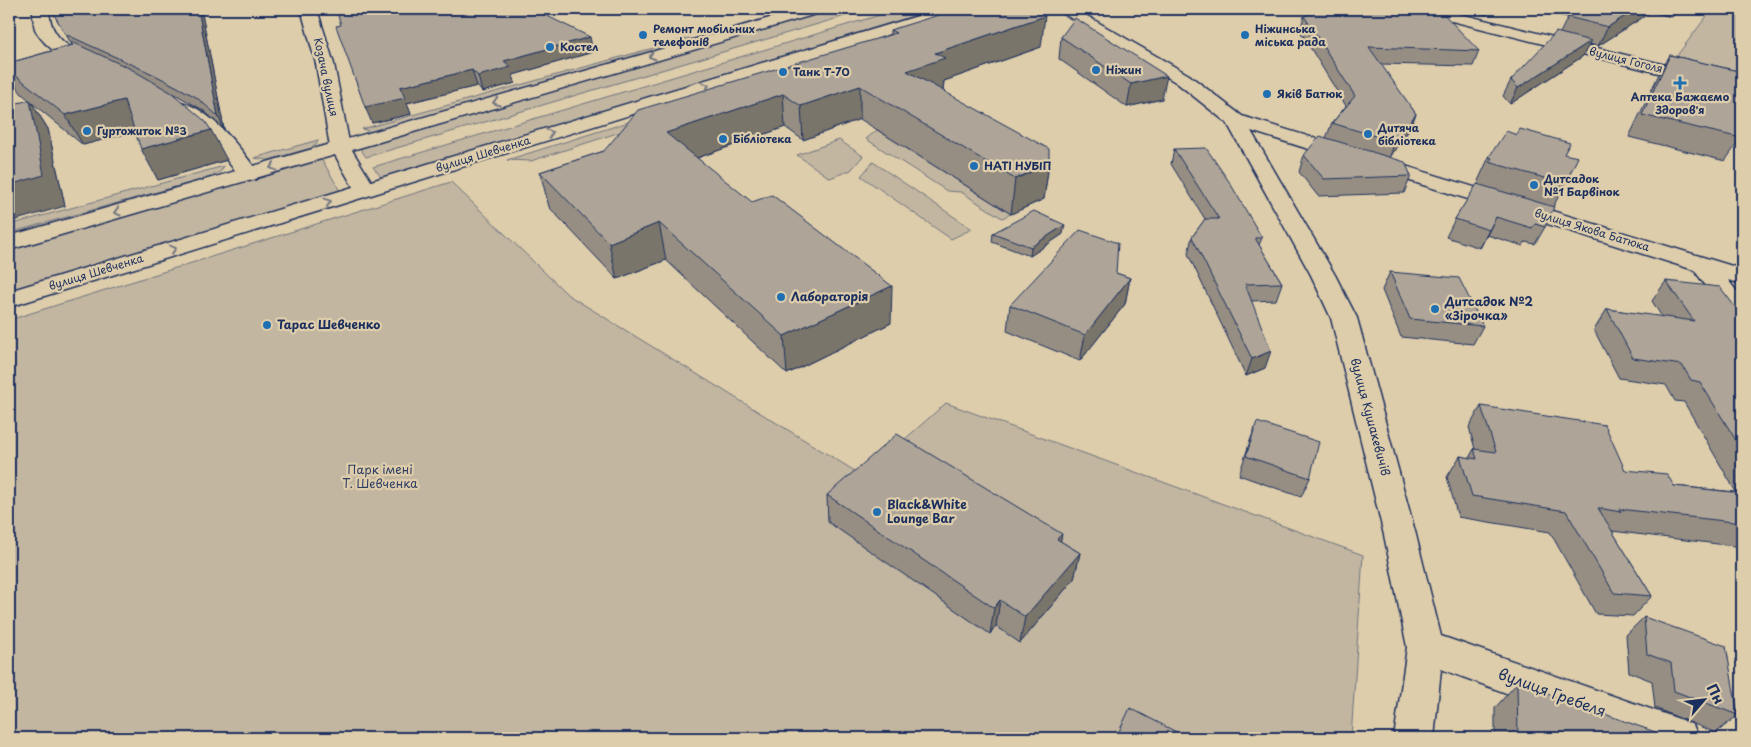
<svg xmlns="http://www.w3.org/2000/svg" width="1751" height="747" font-family="'Playpen Sans',sans-serif">
<style>
.green{fill:#c2b6a0;stroke:#6e727f}
.lines{fill:none;stroke-linecap:round;stroke-linejoin:round}
.minor-casing{stroke:#1b2f5e;stroke-width:3}
.major-casing{stroke:#1b2f5e;stroke-width:3}
.minor{fill:#decdab;fill-rule:evenodd}
.major{fill:#decdab;fill-rule:evenodd}
.wall{fill:#968e83;stroke:#1b2f5e}
.shaded-wall{fill:#7a746a;stroke:#1b2f5e}
.building{fill:#aea598;stroke:#1b2f5e}
.oneway{stroke:#737681}
.poi-dot{fill:#1f6fb2;stroke:#decdab;stroke-width:2}
.labels{text-anchor:middle;stroke-width:4.5;stroke-linejoin:round;paint-order:stroke}
.far-poi-label{font-size:11px;font-weight:bold;fill:#1b2f5e;stroke:#decdab;text-anchor:start}
.far-street-label{font-size:11px;fill:#1b2f5e;stroke:#decdab}
.poi-label{font-size:12px;font-weight:bold;fill:#1b2f5e;stroke:#decdab;text-anchor:start}
.street-label{font-size:12px;fill:#1b2f5e;stroke:#decdab}
.park-label{font-size:12px;fill:#2c3c65;stroke:#decdab}
.near-street-label{font-size:15px;fill:#1b2f5e;stroke:#decdab}
</style>
<rect width="100%" height="100%" fill="#decdab"/>
<filter id="ink" filterUnits="userSpaceOnUse"><feTurbulence type="fractalNoise" baseFrequency=".02" numOctaves="2"/><feDisplacementMap in="SourceGraphic" scale="10" xChannelSelector="R" yChannelSelector="G"/><feConvolveMatrix kernelMatrix="1 2 1 2 8 2 1 2 1" color-interpolation-filters="sRGB"/></filter>
<g filter="url(#ink)">
<g class="green">
<polygon points="832,9 869,9 366,157 358,145"/>
<polygon points="900,9 936,9 382,178 373,167"/>
<polygon points="1712,9 1742,13 1742,78 1673,61"/>
<polygon points="689,38 690,41 372,132 362,129"/>
<polygon points="651,115 645,124 531,161 507,160"/>
<polygon points="877,130 1011,214 1002,218 961,192 947,191 866,139"/>
<polygon points="318,140 317,144 311,148 268,160 254,158"/>
<polygon points="839,140 863,156 851,170 830,178 797,155"/>
<polygon points="321,158 340,191 9,291 9,248"/>
<polygon points="873,162 972,229 951,239 861,176"/>
<polygon points="224,166 221,171 211,177 9,233 9,225"/>
<polygon points="451,182 568,295 863,476 946,403 1363,555 1351,738 9,738 9,320"/>
</g>
<g class="lines">
<defs>
<g id="minor">
<path d="M33 9H49C50 41 72 49 99 61L102 65 99 69C80 74 43 47 35 29 33 22 33 16 33 9Z"/>
<polygon points="301,9 317,9 334,64 350,147 347,151 340,153 333,151 330,147 316,64"/>
<polygon points="1056,9 1075,9 1189,75 1242,116 1742,269 1742,284 1728,280 1742,298 1742,323 1733,321 1694,270 1251,131 1335,275 1357,318 1416,535 1441,636 1679,719 1693,725 1699,738 1629,738 1441,669 1434,738 1394,738 1407,647 1384,535 1331,318 1311,275 1227,123 1177,83"/>
<polygon points="1414,9 1440,9 1742,84 1742,94 1416,12"/>
<path d="M181 102C212 110 242 150 260 175L256 179 249 181 242 179 212 142 174 112 172 108 174 104Z"/>
</g>
<polygon id="major" points="801,9 825,9 823,12 352,150 371,181 941,9 965,9 963,12 9,307 9,291 353,187 335,155 9,250 9,236"/>
</defs>
<use href="#minor" class="minor-casing"/>
<use href="#major" class="major-casing"/>
<use href="#minor" class="minor"/>
<use href="#major" class="major"/>
</g>
<g class="wall">
<polygon points="51,9 201,9 224,129 203,110 173,93 227,160 158,180 135,131 83,145 31,102 48,129 65,206 29,100 21,93 9,74 9,63 72,45"/>
<polygon points="658,9 687,9 666,14"/>
<polygon points="1461,9 1494,9 1486,15"/>
<polygon points="1530,9 1679,9 1672,17 1651,12 1598,46 1589,44 1583,56 1510,104 1503,96 1511,80 1560,33 1568,17 1530,10"/>
<polygon points="1304,16 1479,51 1473,66 1380,64 1416,114 1409,130 1390,157 1411,176 1404,193 1318,196 1299,172 1304,155 1326,138 1332,123 1346,106 1300,31"/>
<polygon points="341,25 593,52 513,75 515,83 482,92 477,86 407,103 411,114 372,123"/>
<polygon points="890,30 1041,47 944,81 943,90 942,90 1049,164 1044,199 1011,214 860,119 803,140 785,127 697,158 891,323 787,374 666,260 617,279 549,207 540,172 604,151 890,34"/>
<polygon points="1061,37 1162,99 1127,107 1059,59"/>
<polygon points="1670,55 1742,72 1742,138 1741,138 1725,161 1629,137 1658,76"/>
<polygon points="1174,149 1262,238 1259,245 1282,283 1276,300 1251,301 1265,368 1246,376 1188,254 1192,237 1205,219 1171,164"/>
<polygon points="1564,154 1565,184 1553,207 1545,227 1535,244 1525,242 1523,246 1487,235 1480,248 1446,237 1455,219 1478,184 1480,182 1478,181 1489,157"/>
<polygon points="993,233 1063,234 1030,256 992,242"/>
<polygon points="1390,272 1483,326 1473,344 1401,337 1382,290"/>
<polygon points="1116,273 1130,278 1125,304 1080,361 1007,331 1010,305"/>
<polygon points="1666,281 1742,316 1742,547 1612,531 1652,596 1633,616 1596,614 1550,532 1458,517 1447,477 1460,456 1469,458 1474,449 1475,449 1469,427 1481,406 1625,470 1674,486 1736,492 1684,402 1675,401 1666,385 1619,378 1594,330 1607,309 1662,317 1652,301"/>
<polygon points="1257,422 1310,478 1301,497 1239,475 1250,441"/>
<polygon points="827,495 1060,541 1080,553 1074,579 1020,643 996,626 990,634 828,522"/>
<polygon points="1644,617 1738,715 1716,733 1655,708 1652,681 1629,672 1626,635"/>
<polygon points="1517,683 1658,738 1495,738 1495,708"/>
</g>
<g class="shaded-wall">
<polygon points="198,9 201,9 224,129 218,116"/>
<polygon points="665,9 687,9 666,14"/>
<polygon points="1489,9 1494,9 1486,15"/>
<polygon points="1636,9 1652,9 1651,12 1598,46 1608,27"/>
<polygon points="1676,9 1679,9 1672,17"/>
<polygon points="1045,16 1041,47 944,81 943,90 906,103 907,71 935,53"/>
<polygon points="590,37 593,52 513,75 515,83 482,92 478,76 504,61"/>
<polygon points="1591,41 1583,56 1510,104 1518,88"/>
<polygon points="472,70 477,86 407,103 411,114 372,123 365,107 400,87"/>
<polygon points="1167,76 1162,99 1127,107 1131,84"/>
<polygon points="860,86 860,119 803,140 801,106"/>
<polygon points="783,94 785,127 671,167 666,133"/>
<polygon points="30,100 48,129 65,206 9,222 9,185"/>
<polygon points="124,100 141,130 83,145 65,115"/>
<polygon points="1416,114 1409,130 1389,159 1395,142"/>
<polygon points="211,130 227,160 158,180 141,149"/>
<polygon points="1049,164 1044,199 1011,214 1015,179"/>
<polygon points="1496,217 1487,235 1480,248 1489,230"/>
<polygon points="659,223 666,260 617,279 609,243"/>
<polygon points="1065,225 1063,234 1030,256 1031,247"/>
<polygon points="1130,278 1125,304 1080,361 1085,335"/>
<polygon points="892,286 891,323 787,374 784,336"/>
<polygon points="1271,351 1265,368 1246,376 1252,359"/>
<polygon points="1062,534 1057,560 1057,539"/>
<polygon points="1080,553 1074,579 1020,643 1025,617"/>
<polygon points="1000,600 996,626 990,634 994,608"/>
</g>
<g class="building">
<polygon points="51,9 198,9 218,116 196,97 155,75 65,34"/>
<polygon points="336,9 533,9 590,37 504,61 511,67 478,76 472,70 400,87 405,98 365,107 336,26 341,25"/>
<polygon points="958,9 1027,9 1045,16 935,53 945,58 907,71 1049,149 1049,164 1015,179 860,86 801,106 783,94 666,133 752,202 772,195 892,286 784,336 659,223 609,243 540,172 604,151 638,110 896,33 890,30"/>
<polygon points="1321,9 1439,9 1479,51 1369,47 1416,114 1395,142 1332,123 1355,96 1304,16"/>
<polygon points="1576,9 1636,9 1608,27 1568,17"/>
<polygon points="1075,18 1167,76 1131,84 1061,37"/>
<polygon points="1556,32 1591,41 1518,88 1511,80"/>
<polygon points="70,41 131,69 172,93 205,121 211,130 141,149 124,100 65,115 9,70 9,63 73,45"/>
<polygon points="1670,55 1742,72 1742,133 1741,138 1642,115"/>
<polygon points="30,100 44,175 9,185 9,105"/>
<polygon points="1520,129 1570,143 1564,154 1578,157 1565,184 1489,162 1492,158 1489,157 1506,131 1517,135"/>
<polygon points="1320,136 1405,162 1411,176 1324,179 1304,155"/>
<polygon points="1206,148 1230,183 1262,238 1255,238 1282,283 1245,284 1271,351 1252,359 1192,237 1205,219 1219,219 1174,149"/>
<polygon points="1477,184 1554,207 1545,227 1535,224 1532,228 1496,217 1489,230 1455,219"/>
<polygon points="1034,211 1065,225 1031,247 993,233"/>
<polygon points="1080,230 1118,243 1116,273 1130,278 1085,335 1010,305"/>
<polygon points="1390,272 1459,278 1483,326 1410,319"/>
<polygon points="1666,281 1720,287 1742,316 1742,450 1700,382 1691,380 1682,365 1633,358 1607,309 1694,321"/>
<polygon points="1481,406 1605,425 1625,470 1667,474 1674,486 1742,493 1742,523 1619,509 1621,512 1598,508 1652,596 1614,593 1566,511 1472,496 1460,456 1477,459 1474,449 1496,452"/>
<polygon points="1257,422 1319,442 1310,478 1246,456"/>
<polygon points="897,434 1062,534 1057,539 1080,553 1025,617 1000,600 994,608 827,495"/>
<polygon points="1644,617 1726,646 1738,715 1674,691 1671,663 1647,654"/>
<polygon points="1517,683 1658,733 1658,738 1518,738"/>
<polygon points="1130,708 1188,738 1116,738"/>
</g>
<defs><path id="oneway-chevron" d="M-2-3.5L2.5 0L-2 3.5" fill="none" stroke-width="1.6" stroke-linecap="round" stroke-linejoin="round" transform="scale(1.25)"/></defs>
<g class="oneway">
<use href="#oneway-chevron" transform="translate(652 56) rotate(164)"/>
<use href="#oneway-chevron" transform="translate(706 86) rotate(-17)"/>
<use href="#oneway-chevron" transform="translate(496 102) rotate(164)"/>
<use href="#oneway-chevron" transform="translate(550 133) rotate(-17)"/>
<use href="#oneway-chevron" transform="translate(273 167) rotate(163)"/>
<use href="#oneway-chevron" transform="translate(328 202) rotate(-17)"/>
<use href="#oneway-chevron" transform="translate(117 212) rotate(164)"/>
<use href="#oneway-chevron" transform="translate(173 249) rotate(-17)"/>
</g>
</g>
<g class="poi-dot">
<circle cx="643" cy="35" r="5"/>
<circle cx="1245" cy="35" r="5"/>
<circle cx="550" cy="47" r="5"/>
<circle cx="1096" cy="70" r="5"/>
<circle cx="783" cy="72" r="5"/>
<path d="M1677.5 75.5h5v5h5v5h-5v5h-5v-5h-5v-5h5z"/>
<circle cx="1267" cy="94" r="5"/>
<circle cx="87" cy="131" r="5"/>
<circle cx="1368" cy="134" r="5"/>
<circle cx="723" cy="139" r="5"/>
<circle cx="974" cy="166" r="5"/>
<circle cx="1534" cy="185" r="5"/>
<circle cx="781" cy="297" r="5"/>
<circle cx="1435" cy="309" r="5"/>
<circle cx="267" cy="325" r="5"/>
<circle cx="877" cy="512" r="5"/>
</g>
<g class="labels">
<g class="far-poi-label">
<text x="653" y="33">Ремонт мобільних<tspan x="653" dy="13">телефонів</tspan></text>
<text x="1255" y="33">Ніжинська<tspan x="1255" dy="13">міська рада</tspan></text>
<text x="560" y="51">Костел</text>
<text x="1106" y="74">Ніжин</text>
<text x="793" y="76">Танк Т-70</text>
<text x="1277" y="98">Яків Батюк</text>
<text x="1680" y="101" text-anchor="middle">Аптека Бажаємо<tspan x="1680" dy="13">Здоров'я</tspan></text>
<text x="1378" y="132">Дитяча<tspan x="1378" dy="13">бібліотека</tspan></text>
<text x="97" y="135">Гуртожиток №3</text>
<text x="733" y="143">Бібліотека</text>
<text x="984" y="170">НАТІ НУБІП</text>
<text x="1544" y="183">Дитсадок<tspan x="1544" dy="13">№1 Барвінок</tspan></text>
</g>
<g class="far-street-label">
<text transform="translate(1626 60) rotate(14)" y="4">вулиця Гоголя</text>
<text transform="translate(326 77) rotate(78)" y="4">Козача вулиця</text>
<text transform="translate(483 154) rotate(-17)" y="4">вулиця Шевченка</text>
<text transform="translate(1592 230) rotate(17)" y="4">вулиця Якова Батюка</text>
<text transform="translate(96 272) rotate(-17)" y="4">вулиця Шевченка</text>
</g>
<g class="poi-label">
<text x="791" y="301">Лабораторія</text>
<text x="1445" y="306">Дитсадок №2<tspan x="1445" dy="14">«Зірочка»</tspan></text>
<text x="277" y="329">Тарас Шевченко</text>
<text x="887" y="509">Black&amp;White<tspan x="887" dy="14">Lounge Bar</tspan></text>
</g>
<g class="street-label">
<text transform="translate(1370 417) rotate(75)" y="4">вулиця Кушакевичів</text>
</g>
<g class="park-label">
<text x="380" y="474">Парк імені<tspan x="380" dy="14">Т. Шевченка</tspan></text>
</g>
<g class="near-street-label">
<text transform="translate(1552 693) rotate(20)" y="5">вулиця Гребеля</text>
</g>
</g>
<rect width="1751" height="747" fill="none" stroke="#decdab" stroke-width="30"/>
<rect x="15" y="15" width="1721" height="717" fill="none" stroke="#1b2f5e" stroke-width="2" filter="url(#ink)"/>
<g transform="translate(1704 700) rotate(62)" stroke="#decdab" stroke-width="4" paint-order="stroke">
<path d="M0-4L9 19L0 12L-9 19Z" fill="#1b2f5e"/>
<text y="-8" font-size="14" font-weight="bold" text-anchor="middle" fill="#1b2f5e">Пн</text>
</g>
</svg>
